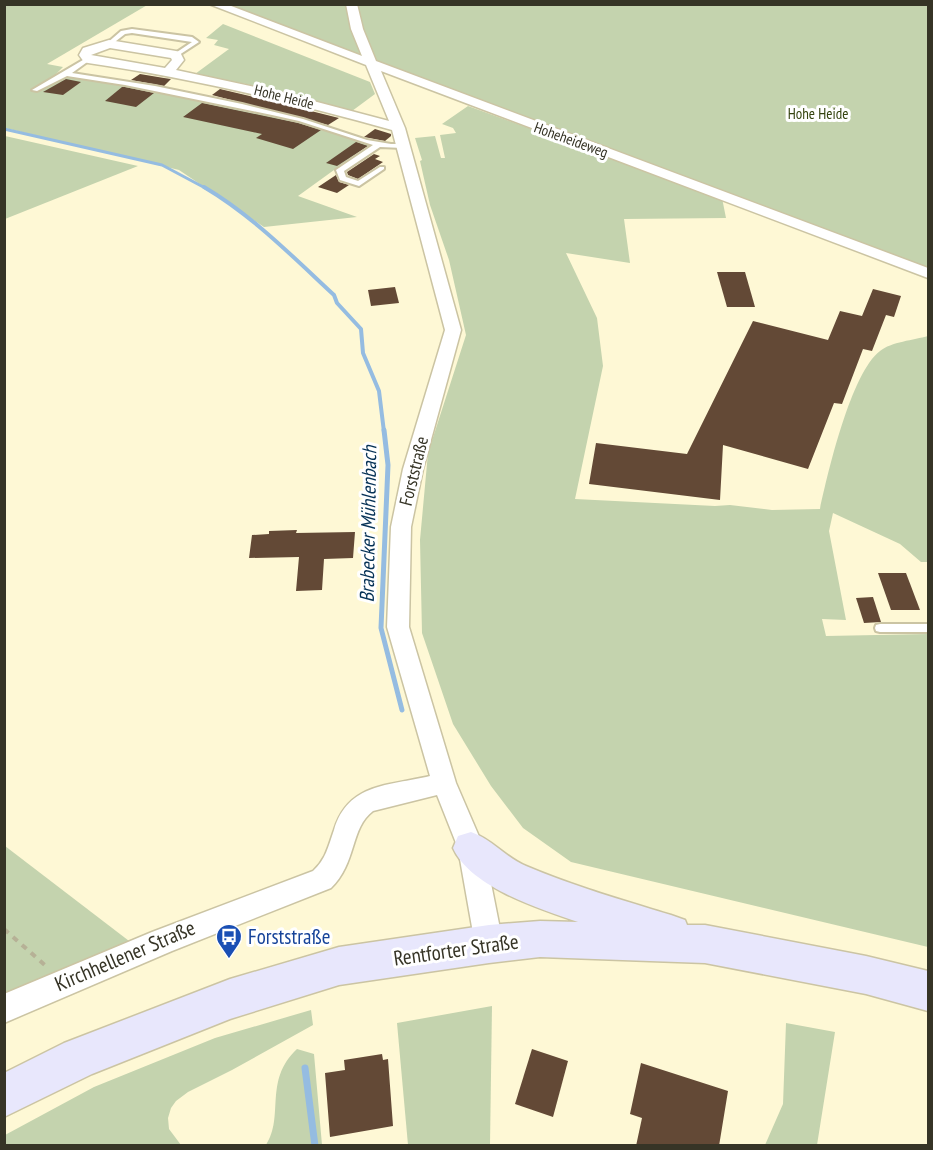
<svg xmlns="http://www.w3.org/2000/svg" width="933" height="1150" font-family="'PT Sans Narrow',sans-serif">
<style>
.green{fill:#c4d3ae}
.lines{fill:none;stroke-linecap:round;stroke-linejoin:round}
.stream-far3{stroke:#95bce1;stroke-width:3}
.stream-far2{stroke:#95bce1;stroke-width:4}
.stream-far1{stroke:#95bce1;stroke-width:5}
.stream{stroke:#95bce1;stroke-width:7}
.building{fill:#634936}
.lane-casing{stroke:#cbc4a3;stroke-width:4}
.street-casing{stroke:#cbc4a3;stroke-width:3}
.secondary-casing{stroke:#cbc4a3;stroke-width:3}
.path{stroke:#b6b196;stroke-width:4;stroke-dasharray:6 6;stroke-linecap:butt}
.lane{fill:#fff;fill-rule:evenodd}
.street{fill:#fff;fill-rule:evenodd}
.secondary{fill:#e8e7fc;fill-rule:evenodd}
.labels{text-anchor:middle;stroke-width:6;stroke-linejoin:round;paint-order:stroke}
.far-street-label{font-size:15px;fill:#363426;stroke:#fff}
.far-park-label{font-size:15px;fill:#354410;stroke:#fff}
.street-label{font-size:18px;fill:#363426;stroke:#fff}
.water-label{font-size:20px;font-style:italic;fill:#063256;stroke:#fff}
.near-transit-label{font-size:21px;fill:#164399;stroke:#fff;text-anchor:start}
.near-street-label{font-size:21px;fill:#363426;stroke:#fff}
</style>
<rect width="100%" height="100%" fill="#fef8d5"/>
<g class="green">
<path d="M149 4 47 64 63 67 54 76C161 83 267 112 370 144L298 196 357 217 264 227 179 170 5 128V5Z"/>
<polygon points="212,5 928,5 928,271 372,66"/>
<polygon points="223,24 370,82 375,94 352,111 246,84 195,74 229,49 214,45 218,40 206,38"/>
<path d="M468 106 722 198 726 218 624 219 630 263 566 253 597 318 603 366 575 499 715 506 730 505 772 510 820 509C828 472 851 373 880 351 891 342 914 340 928 336V562H921L900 544 833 513 829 531 846 620 822 619 826 636 928 634V947L571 862 523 828 491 786 453 724 422 633 420 540 428 453 466 335 449 260 430 205 420 161 422 160 415 138 435 136 441 158H445L440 135 456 133 453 128 442 124Z"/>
<polygon points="5,136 138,166 5,219"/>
<polygon points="5,846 133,944 5,1001"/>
<polygon points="492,1006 490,1145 408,1145 397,1023"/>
<polygon points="311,1010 313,1025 232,1070 188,1092 176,1101 171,1108 168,1118 169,1129 181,1145 5,1145 5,1135 94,1087 215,1038"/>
<polygon points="786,1023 835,1032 817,1145 765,1145 783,1104"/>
<path d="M297 1049 314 1054 322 1145H266C285 1116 263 1081 297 1049Z"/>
</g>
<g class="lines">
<polyline class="stream-far3" points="4,129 162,165 207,189"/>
<path class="stream-far2" d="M204 187C253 216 293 257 334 295L337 303 361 329 363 353 379 391 384 432"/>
<polyline class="stream-far1" points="384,430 388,465 381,628 402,710"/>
<polyline class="stream" points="305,1068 315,1146"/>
</g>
<g class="building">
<polygon points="140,74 164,78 171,79 164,86 131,80"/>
<polygon points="66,79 81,82 63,95 43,92"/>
<polygon points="122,87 125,87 154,93 136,107 105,101"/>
<polygon points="220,89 279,103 339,118 328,125 212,95"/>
<polygon points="202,103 298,123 321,130 293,149 256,138 262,134 183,117"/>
<polygon points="375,129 391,134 391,136 385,141 364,137"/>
<polygon points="356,142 368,146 337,166 326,163"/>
<polygon points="374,154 380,156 375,159 383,162 358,179 348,175 347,172"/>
<polygon points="336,175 339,182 349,185 337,193 318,187"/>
<polygon points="717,272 745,272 755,307 727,307"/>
<polygon points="395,287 399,303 371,306 368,290"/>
<polygon points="873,289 901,296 894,317 886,315 872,351 863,349 842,404 834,403 808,469 723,445 720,500 589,484 596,443 687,454 753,321 828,340 840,311 862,316"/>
<polygon points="297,530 296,533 355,532 353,558 324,559 322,590 296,591 299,557 249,558 252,535 269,534 269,531"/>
<polygon points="878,573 906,573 920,610 891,610"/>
<polygon points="873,597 881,622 864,623 856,598"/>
<polygon points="532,1049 568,1061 553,1117 515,1104"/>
<polygon points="382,1054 383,1060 388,1059 393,1126 330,1137 325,1073 345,1070 344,1060"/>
<polygon points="641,1063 728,1091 719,1146 636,1146 642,1118 630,1114"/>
</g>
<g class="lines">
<defs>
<g id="lane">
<polygon points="132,29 192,37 199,42 176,57 173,55 174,54 192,42 132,33 125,34 111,45 106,44 121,31"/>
<polygon points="88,57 90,58 90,60 72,73 155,86 242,104 303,119 367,140 391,144 403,144 406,146 403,148 380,147 344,171 346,177 358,181 380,167 384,167 384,169 359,186 340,180 336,170 373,145 299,121 272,115 125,85 67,76 37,91 32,90"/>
<polygon points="880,624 928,624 928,632 880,632 876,631 875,628 876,625"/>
</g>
<path id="street" d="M209 4H226L362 56 351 29 346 4H357L363 29 376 61 928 268V278L381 71 405 128 461 330 423 469 411 527 409 627 456 783 484 848 503 944 499 953 489 957 479 953 475 944 458 848 437 795 373 811C350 828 357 863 331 888L172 951 4 1023V994L152 932 313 871C326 859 328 847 334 830 348 783 388 786 430 776L387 627 391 527 403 469 445 330 392 130C292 102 191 78 88 63L84 62 79 55 83 48 109 40 176 51 180 52 184 60 176 70 283 93 389 121 366 65ZM110 48 171 58 172 60 165 68 91 55Z"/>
<path id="secondary" d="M471 832C492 839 506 858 526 866 573 886 622 900 671 915L685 920 687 925H705L866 956 928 971V1011L866 994 705 963 540 957 489 963 339 985 230 1019 92 1074 4 1117V1073L64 1043 230 979 339 947 489 925 540 921 578 922C540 909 470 887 453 848L458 836Z"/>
</defs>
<use href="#lane" class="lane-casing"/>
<use href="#street" class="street-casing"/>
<use href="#secondary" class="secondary-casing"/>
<polyline class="path" points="4,929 47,967"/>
<use href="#lane" class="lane"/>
<use href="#street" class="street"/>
<use href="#secondary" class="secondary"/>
</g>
<defs>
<symbol id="bus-pin" viewBox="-11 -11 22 30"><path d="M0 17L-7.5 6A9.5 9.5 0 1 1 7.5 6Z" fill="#1a4fb4" stroke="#fff"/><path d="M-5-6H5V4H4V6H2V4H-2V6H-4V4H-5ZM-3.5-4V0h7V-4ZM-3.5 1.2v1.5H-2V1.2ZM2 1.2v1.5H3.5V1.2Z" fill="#fff"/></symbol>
</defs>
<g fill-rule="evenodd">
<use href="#bus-pin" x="214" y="922" width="30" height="40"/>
</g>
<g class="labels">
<g class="far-street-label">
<text transform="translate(284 97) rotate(14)" y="5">Hohe Heide</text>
<text transform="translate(571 140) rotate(20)" y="5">Hoheheideweg</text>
</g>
<g class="far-park-label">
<text x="818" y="119">Hohe Heide</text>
</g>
<g class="street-label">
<text transform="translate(414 471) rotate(-76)" y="6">Forststraße</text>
</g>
<g class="water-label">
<text transform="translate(368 524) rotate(-89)" y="7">Brabecker Mühlenbach</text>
</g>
<g class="near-transit-label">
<text x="248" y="944">Forststraße</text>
</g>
<g class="near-street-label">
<text transform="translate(456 950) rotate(-8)" y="7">Rentforter Straße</text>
<text transform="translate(125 956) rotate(-23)" y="7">Kirchhellener Straße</text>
</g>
</g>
<rect width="933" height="1150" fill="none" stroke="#363426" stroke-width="12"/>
</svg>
